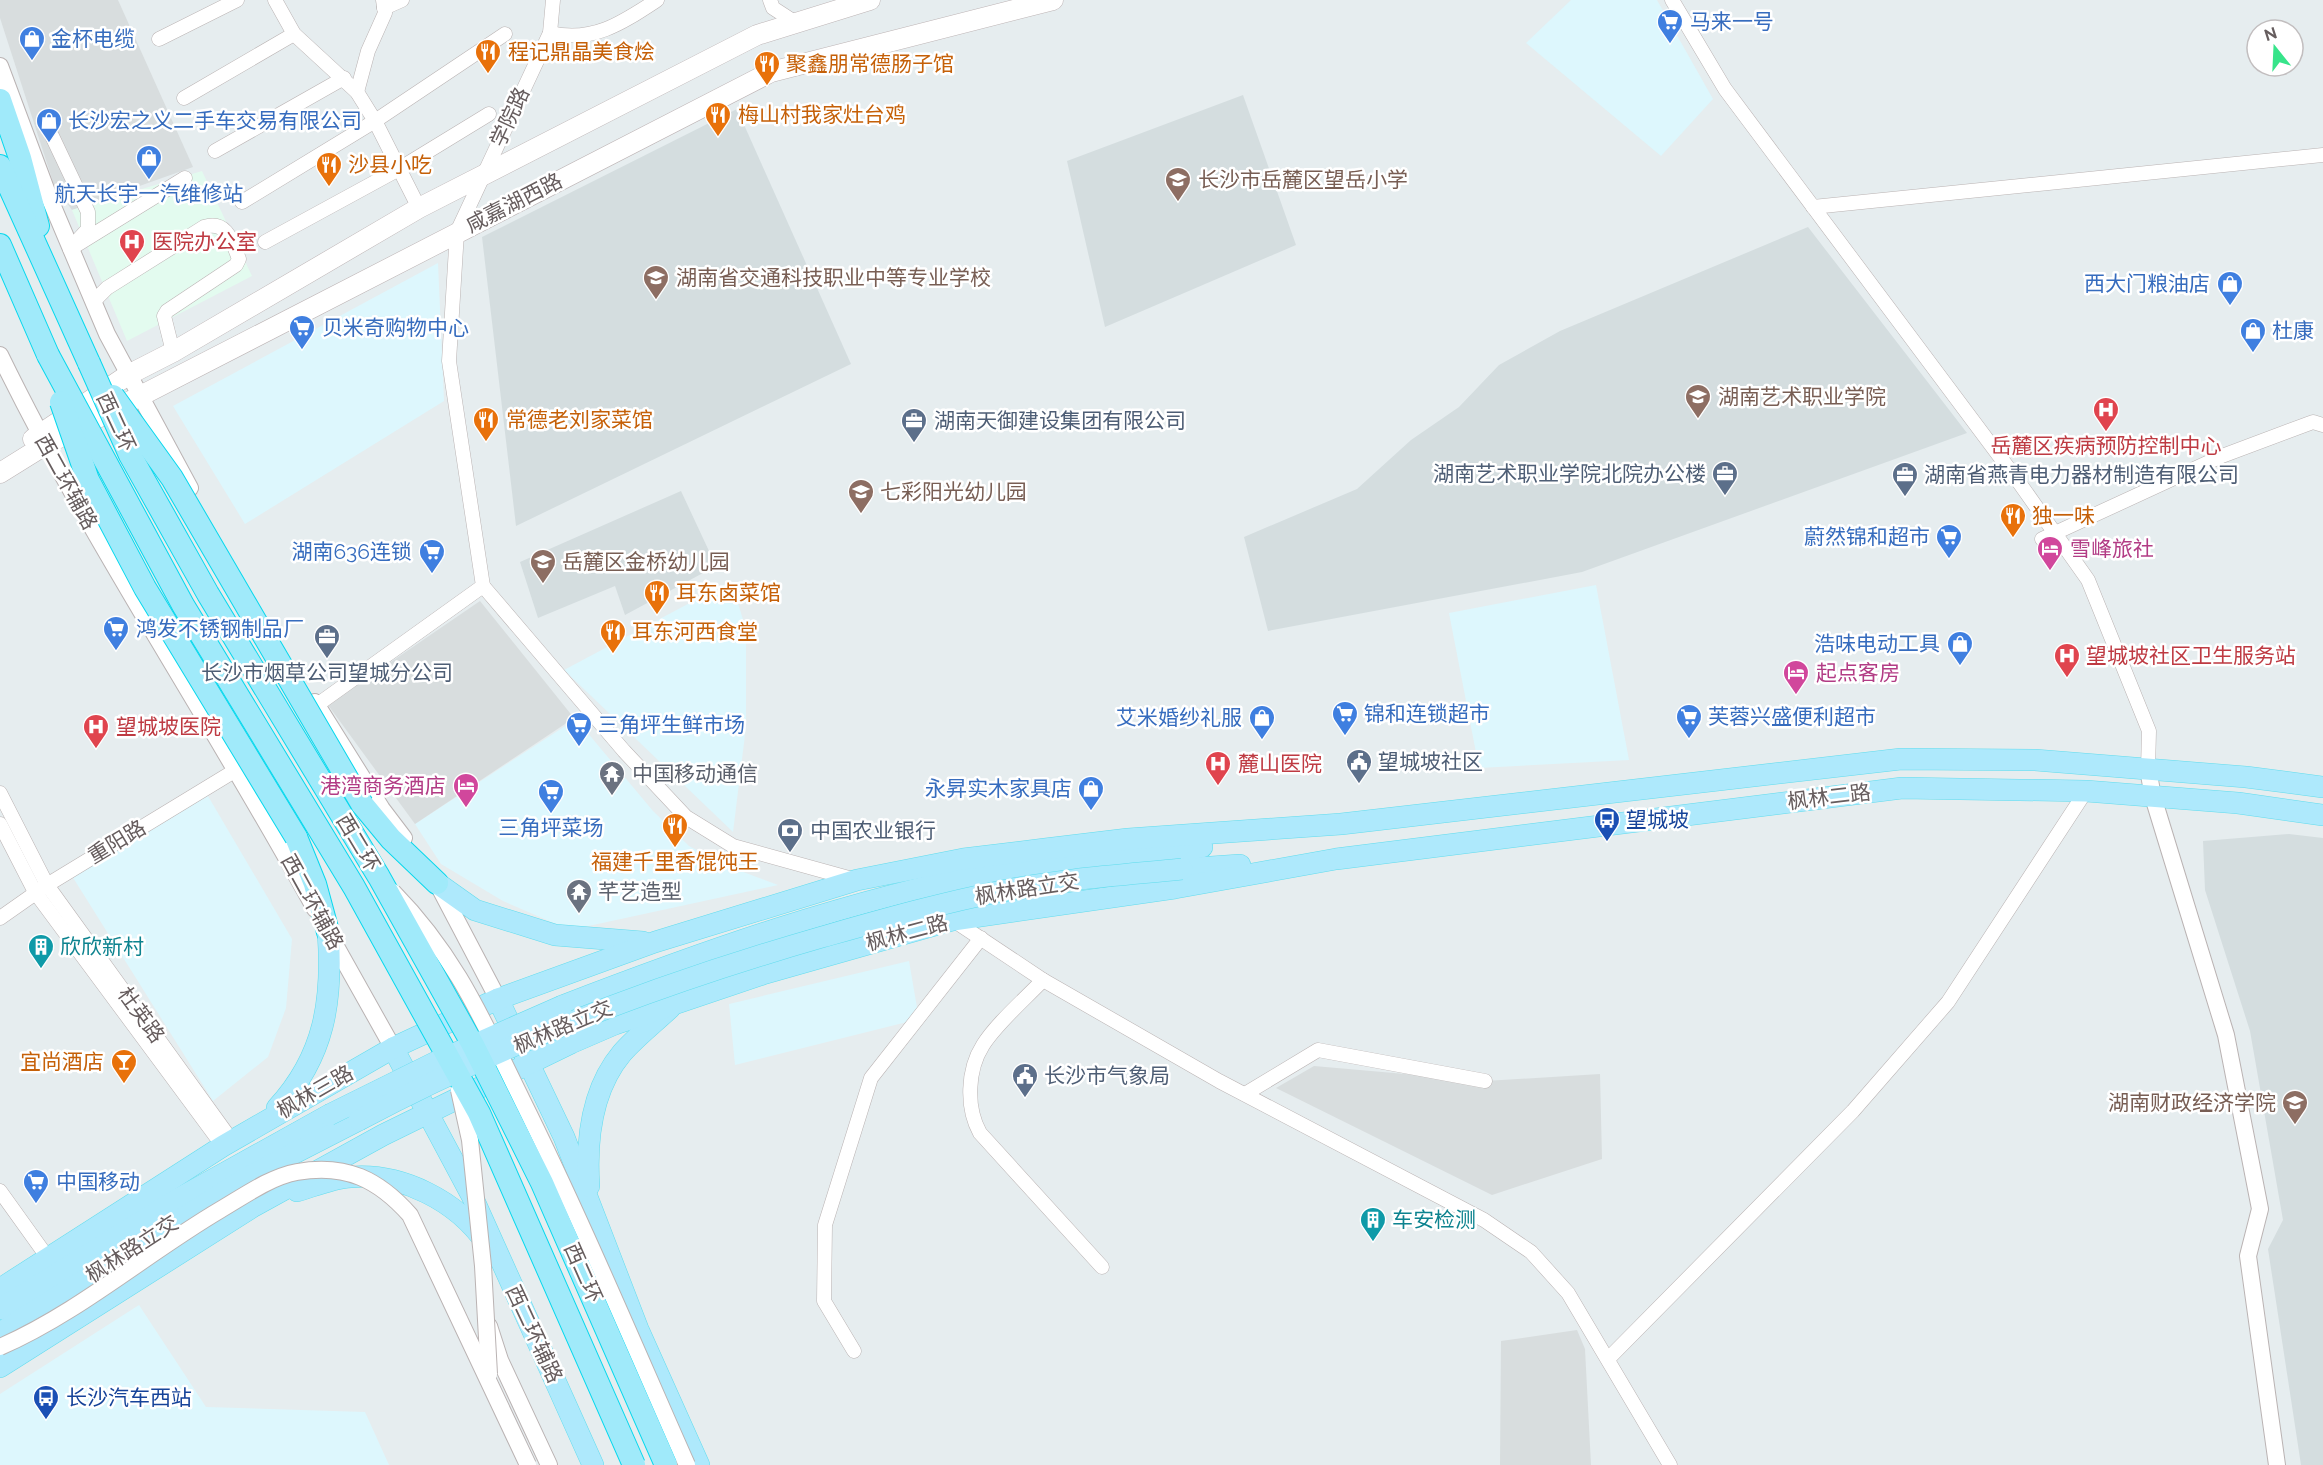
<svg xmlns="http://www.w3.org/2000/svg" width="2323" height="1465" font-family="Raleway,'Noto Sans SC',sans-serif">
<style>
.commercial{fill:#ddf7fd}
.industrial{fill:#d8ddde}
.education{fill:#d4dddf}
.medical{fill:#e3fbef}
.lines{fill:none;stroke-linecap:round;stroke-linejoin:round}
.minor-casing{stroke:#bab3b3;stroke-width:15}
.tertiary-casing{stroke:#bab3b3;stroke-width:18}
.secondary-casing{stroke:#bdb4b5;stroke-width:21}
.primary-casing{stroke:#61dced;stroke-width:22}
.trunk-casing{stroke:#08d8ed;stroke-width:24}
.minor{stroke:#fff;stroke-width:14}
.tertiary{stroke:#fff;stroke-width:16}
.secondary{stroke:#fff;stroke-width:20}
.primary{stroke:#aee9fc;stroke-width:21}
.trunk{stroke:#a0eafa;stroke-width:22}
.tertiary-bridge-casing{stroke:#bab3b3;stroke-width:18;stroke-linecap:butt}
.primary-bridge-casing{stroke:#61dced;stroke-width:22;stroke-linecap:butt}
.trunk-bridge-casing{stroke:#08d8ed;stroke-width:24;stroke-linecap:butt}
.tertiary-bridge{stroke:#fff;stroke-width:16}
.primary-bridge{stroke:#aee9fc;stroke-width:21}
.trunk-bridge{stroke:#a0eafa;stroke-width:22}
.labels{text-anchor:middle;stroke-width:5;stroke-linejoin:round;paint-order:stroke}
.shop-label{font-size:21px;fill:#366cbe;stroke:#fff;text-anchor:start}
.food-label{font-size:21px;fill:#c56008;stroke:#fff;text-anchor:start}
.street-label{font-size:21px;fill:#665d5e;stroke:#fff}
.education-label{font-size:21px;fill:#785e54;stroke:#fff;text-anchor:start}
.health-label{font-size:21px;fill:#be3a42;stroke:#fff;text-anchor:start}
.service-label{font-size:21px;fill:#4e5e75;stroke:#fff;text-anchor:start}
.hotel-label{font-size:21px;fill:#b23c85;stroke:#fff;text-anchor:start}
.worship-label{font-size:21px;fill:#5b616d;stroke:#fff;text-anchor:start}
.transit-label{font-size:21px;fill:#164399;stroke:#fff;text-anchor:start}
.culture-label{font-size:21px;fill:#0d838f;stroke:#fff;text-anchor:start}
</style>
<rect width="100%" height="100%" fill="#e6edef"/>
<g class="commercial">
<polygon points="1571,0 1657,0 1713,99 1661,156 1526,43"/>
<polygon points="438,263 444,401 245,524 173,406"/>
<polygon points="731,581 746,629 746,727 733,832 564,670"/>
<polygon points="1596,585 1629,760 1479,768 1449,613"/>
<polygon points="576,719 653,811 689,846 727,866 778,885 570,930 503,901 441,864 415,824"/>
<polygon points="205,791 292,939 286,1008 268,1057 213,1101 72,876"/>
<polygon points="909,961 919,1019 735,1065 729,1004"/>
<polygon points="139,1305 206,1407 365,1412 389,1465 0,1465 0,1394"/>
</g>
<g class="industrial">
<polygon points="0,0 118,0 193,167 72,210 54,185 0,18"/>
<polygon points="480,601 574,718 415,824 328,705"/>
<polygon points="1314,1066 1485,1081 1600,1074 1602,1159 1492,1195 1276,1088"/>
<polygon points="1577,1330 1585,1349 1591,1465 1500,1465 1501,1341"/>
</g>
<g class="education">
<polygon points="1243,95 1296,245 1105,327 1067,161"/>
<polygon points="737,109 851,364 516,526 482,237"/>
<polygon points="1808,227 1967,433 1582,572 1268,631 1244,537 1357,489 1411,440 1459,407 1499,365 1560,331"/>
<polygon points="681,491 716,566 625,615 615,586 538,618 520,562"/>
<polygon points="2289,834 2323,838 2323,1465 2301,1465 2268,1249 2283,1220 2250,1031 2205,890 2203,841"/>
</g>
<polygon class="medical" points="202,171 252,276 127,341 72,210"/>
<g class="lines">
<defs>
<g id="minor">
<polyline points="275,0 294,34 357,92 375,121 419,208"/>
<polyline points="770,0 773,8 796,23"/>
<polyline points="1672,0 1725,89 2018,481 2088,580 2149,731 2148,769"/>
<polyline points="384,8 402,0"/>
<path d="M550 33C593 43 622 23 657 0"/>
<polyline points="159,39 237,0"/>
<polyline points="357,92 368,51 385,13 383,0"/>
<polyline points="184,98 294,34"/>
<polyline points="52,136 88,212 88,229 77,241"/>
<polyline points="215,151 344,78"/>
<polyline points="242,202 375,121 505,34"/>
<polyline points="1813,207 2323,155"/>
<polyline points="265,242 399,169 489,114"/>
<polyline points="70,249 185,178"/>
<path d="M93 302 107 288 204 227C227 220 232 241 239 259L236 265 167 311 164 316 173 352"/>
<polyline points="2042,539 2222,456 2313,422 2323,425"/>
<polyline points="483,586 624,751 686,817 733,846 856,880"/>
<polyline points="317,705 483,586 449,361 457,232 550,33 553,0"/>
<polyline points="0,793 47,885 232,1141"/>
<polyline points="0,824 35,892 223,1146"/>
<polyline points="0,918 47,885 236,770"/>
<polyline points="953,920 1043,980 1219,1081 1484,1220 1531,1252 1568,1293 1670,1465"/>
<path d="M1043 980C1024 1000 997 1023 983 1045 967 1070 966 1108 980 1133L1102 1267"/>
<polyline points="1245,1094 1318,1050 1485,1081"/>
<polyline points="0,1191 48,1258"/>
<polyline points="854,1351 824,1301 825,1225 871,1078 981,938"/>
<polyline points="1609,1358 1853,1111 1948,1002 2086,791"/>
</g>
<g id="tertiary">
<polyline points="0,66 49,197 107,334 190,488"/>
<path d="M0 355C93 546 213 722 315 909"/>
<polyline points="315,702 382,809 404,838"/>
<polyline points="2148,769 2153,797 2226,1035 2260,1209 2248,1256 2277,1465"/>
<polyline points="437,883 498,999"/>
<polyline points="329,934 393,1048"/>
<polyline points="489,1326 500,1360 549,1465"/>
</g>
<g id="secondary">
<polyline points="33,439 128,375 173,352 419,208 757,35 870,0"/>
<polyline points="0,473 45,445 771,72 1053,0"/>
</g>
<g id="primary">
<polyline points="1182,869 1240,865"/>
<polyline points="437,883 475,910 555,935 643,942"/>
<polyline points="498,999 564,1137 638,1329 699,1465"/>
<path d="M562 1006C705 951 848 900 999 871 1066 858 1135 858 1202 847"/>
<polyline points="393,1048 472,1196 593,1465"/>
<path d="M277 1108C325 1056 333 1000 328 932"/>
<path d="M589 1186C586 1140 591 1090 622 1053 636 1037 654 1023 670 1008"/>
<path d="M297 1191C314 1186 333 1178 351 1177 402 1173 457 1201 486 1243"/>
<polyline points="0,1289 223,1146 393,1048 498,999 655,942 857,880 963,859 1045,849 1128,839 1341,824 1901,759 2035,760 2246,777 2323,787"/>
<polyline points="0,1309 178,1199 329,1115"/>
<polyline points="0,1333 250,1176 359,1120"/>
<polyline points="0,1367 254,1206 383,1135 571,1043 615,1024 763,974 953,920 1175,888 1336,859 1902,788 2086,791 2238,803 2323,815"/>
</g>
<g id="trunk">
<polyline points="0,100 20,158 38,226"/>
<polyline points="0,166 89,363"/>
<polyline points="0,245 48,355"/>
<polyline points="362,804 391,839 437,883"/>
<polyline points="296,837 315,884 328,932"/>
</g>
</defs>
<use href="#minor" class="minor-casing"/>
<use href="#tertiary" class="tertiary-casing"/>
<use href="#secondary" class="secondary-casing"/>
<use href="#primary" class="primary-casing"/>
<use href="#trunk" class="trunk-casing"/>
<use href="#minor" class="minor"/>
<use href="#tertiary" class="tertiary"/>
<use href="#secondary" class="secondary"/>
<use href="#primary" class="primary"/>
<use href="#trunk" class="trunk"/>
<defs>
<g id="tertiary-bridge">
<path d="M393 892C456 956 483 1021 522 1100 581 1219 633 1343 687 1465"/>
<polyline points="459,1090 470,1140 483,1266 489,1374"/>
<path d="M0 1347C78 1313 147 1253 220 1210 244 1196 270 1177 297 1172 346 1163 379 1180 410 1215L528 1465"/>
</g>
<g id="primary-bridge">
<polyline points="329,1115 440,1060 562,1006"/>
<path d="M359 1120C505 1042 662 983 822 937 882 920 941 903 1002 891 1061 879 1122 875 1182 869"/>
</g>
<g id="trunk-bridge">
<polyline points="48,355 183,605 354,887 479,1113 634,1465"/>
<polyline points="89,363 130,455 208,594 379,877 473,1045 542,1183 666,1465"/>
<polyline points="113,396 172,478 362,804"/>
<polyline points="61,402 88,480 145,588 296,837"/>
</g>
</defs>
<use href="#tertiary-bridge" class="tertiary-bridge-casing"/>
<use href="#primary-bridge" class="primary-bridge-casing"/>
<use href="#trunk-bridge" class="trunk-bridge-casing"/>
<use href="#tertiary-bridge" class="tertiary-bridge"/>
<use href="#primary-bridge" class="primary-bridge"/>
<use href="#trunk-bridge" class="trunk-bridge"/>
</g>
<defs>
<symbol id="supermarket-pin" viewBox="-11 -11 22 30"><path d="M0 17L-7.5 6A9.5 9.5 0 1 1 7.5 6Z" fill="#3f7fe0" stroke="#fff"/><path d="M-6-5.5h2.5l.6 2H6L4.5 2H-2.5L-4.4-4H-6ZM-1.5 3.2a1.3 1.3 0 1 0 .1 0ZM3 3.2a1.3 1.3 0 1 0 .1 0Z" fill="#fff"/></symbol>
<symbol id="shop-pin" viewBox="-11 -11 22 30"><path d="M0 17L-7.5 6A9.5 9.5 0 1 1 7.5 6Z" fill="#3f7fe0" stroke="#fff"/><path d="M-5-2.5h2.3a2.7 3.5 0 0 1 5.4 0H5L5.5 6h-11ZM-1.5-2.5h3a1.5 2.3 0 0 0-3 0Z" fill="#fff"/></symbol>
<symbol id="restaurant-pin" viewBox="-11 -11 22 30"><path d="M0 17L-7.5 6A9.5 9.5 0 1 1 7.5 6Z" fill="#e8710a" stroke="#fff"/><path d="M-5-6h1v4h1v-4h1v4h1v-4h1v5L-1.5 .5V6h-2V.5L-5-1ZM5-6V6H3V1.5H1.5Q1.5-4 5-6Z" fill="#fff"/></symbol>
<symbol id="school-pin" viewBox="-11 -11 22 30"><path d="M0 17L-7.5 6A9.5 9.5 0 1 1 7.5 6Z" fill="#8d6e63" stroke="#fff"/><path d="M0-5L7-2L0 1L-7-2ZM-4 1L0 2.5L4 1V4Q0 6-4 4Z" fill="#fff"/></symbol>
<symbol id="hospital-pin" viewBox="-11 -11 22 30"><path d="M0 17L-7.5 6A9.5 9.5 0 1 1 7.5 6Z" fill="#e0444e" stroke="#fff"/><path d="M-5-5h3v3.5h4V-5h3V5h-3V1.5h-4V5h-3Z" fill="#fff"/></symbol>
<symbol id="university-pin" viewBox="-11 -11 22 30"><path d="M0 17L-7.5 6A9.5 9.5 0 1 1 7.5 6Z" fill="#8d6e63" stroke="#fff"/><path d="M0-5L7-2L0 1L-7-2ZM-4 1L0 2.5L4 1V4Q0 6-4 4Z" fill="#fff"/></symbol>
<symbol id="office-pin" viewBox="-11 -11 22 30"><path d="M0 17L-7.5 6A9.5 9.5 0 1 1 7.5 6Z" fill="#5c6f8a" stroke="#fff"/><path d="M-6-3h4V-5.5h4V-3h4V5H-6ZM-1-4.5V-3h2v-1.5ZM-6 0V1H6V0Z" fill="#fff"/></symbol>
<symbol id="hotel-pin" viewBox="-11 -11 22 30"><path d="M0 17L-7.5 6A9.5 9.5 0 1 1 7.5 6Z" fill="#d1479c" stroke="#fff"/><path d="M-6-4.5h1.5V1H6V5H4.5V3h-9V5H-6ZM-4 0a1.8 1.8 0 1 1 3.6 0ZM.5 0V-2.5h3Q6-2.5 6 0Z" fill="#fff"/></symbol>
<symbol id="civic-pin" viewBox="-11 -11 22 30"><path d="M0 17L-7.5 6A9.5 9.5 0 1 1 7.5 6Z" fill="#5c6f8a" stroke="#fff"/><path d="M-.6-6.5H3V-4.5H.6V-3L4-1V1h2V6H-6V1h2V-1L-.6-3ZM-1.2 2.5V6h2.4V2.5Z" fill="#fff"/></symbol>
<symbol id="temple-pin" viewBox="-11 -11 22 30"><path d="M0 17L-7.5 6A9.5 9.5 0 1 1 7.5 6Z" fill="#6b7280" stroke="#fff"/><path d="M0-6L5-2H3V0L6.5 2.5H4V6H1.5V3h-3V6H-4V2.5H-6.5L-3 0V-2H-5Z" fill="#fff"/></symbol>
<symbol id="bus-pin" viewBox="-11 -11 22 30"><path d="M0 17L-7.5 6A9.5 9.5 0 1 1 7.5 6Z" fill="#1a4fb4" stroke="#fff"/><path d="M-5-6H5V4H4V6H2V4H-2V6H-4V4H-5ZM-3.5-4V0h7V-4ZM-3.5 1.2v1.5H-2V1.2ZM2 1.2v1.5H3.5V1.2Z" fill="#fff"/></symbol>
<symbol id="bank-pin" viewBox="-11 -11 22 30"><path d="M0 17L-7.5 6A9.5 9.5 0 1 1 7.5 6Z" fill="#5c6f8a" stroke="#fff"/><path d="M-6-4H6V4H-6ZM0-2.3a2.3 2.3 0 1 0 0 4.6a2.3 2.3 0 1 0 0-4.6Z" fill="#fff"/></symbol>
<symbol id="building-pin" viewBox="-11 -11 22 30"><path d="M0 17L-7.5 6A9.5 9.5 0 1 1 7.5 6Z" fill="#0f9aa8" stroke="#fff"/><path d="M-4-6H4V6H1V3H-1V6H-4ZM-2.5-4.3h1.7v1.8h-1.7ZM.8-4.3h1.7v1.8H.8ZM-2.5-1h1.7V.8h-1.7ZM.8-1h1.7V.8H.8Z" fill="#fff"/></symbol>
<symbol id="bar-pin" viewBox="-11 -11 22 30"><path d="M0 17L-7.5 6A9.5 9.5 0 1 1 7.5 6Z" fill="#e8710a" stroke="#fff"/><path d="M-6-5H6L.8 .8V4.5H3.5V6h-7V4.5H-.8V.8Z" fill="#fff"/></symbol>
</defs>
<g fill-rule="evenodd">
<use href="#supermarket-pin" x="1655" y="7" width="30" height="40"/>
<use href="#shop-pin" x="17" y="24" width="30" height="40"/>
<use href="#restaurant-pin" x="473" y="37" width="30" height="40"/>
<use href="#restaurant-pin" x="752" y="49" width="30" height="40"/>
<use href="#restaurant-pin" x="703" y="100" width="30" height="40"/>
<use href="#shop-pin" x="34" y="106" width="30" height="40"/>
<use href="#shop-pin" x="134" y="143" width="30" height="40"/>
<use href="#restaurant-pin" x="314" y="150" width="30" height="40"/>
<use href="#school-pin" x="1163" y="165" width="30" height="40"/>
<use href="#hospital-pin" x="117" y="227" width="30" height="40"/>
<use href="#school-pin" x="641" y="263" width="30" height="40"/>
<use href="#shop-pin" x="2215" y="269" width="30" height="40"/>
<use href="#supermarket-pin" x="287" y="313" width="30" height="40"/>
<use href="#shop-pin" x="2238" y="316" width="30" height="40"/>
<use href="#university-pin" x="1683" y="382" width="30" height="40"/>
<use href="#hospital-pin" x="2091" y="395" width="30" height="40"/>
<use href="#restaurant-pin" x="471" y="405" width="30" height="40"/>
<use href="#office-pin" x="899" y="406" width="30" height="40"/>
<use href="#office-pin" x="1710" y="459" width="30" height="40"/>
<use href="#office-pin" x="1890" y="460" width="30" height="40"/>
<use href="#school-pin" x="846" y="477" width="30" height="40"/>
<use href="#restaurant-pin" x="1998" y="501" width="30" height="40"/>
<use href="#supermarket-pin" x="1934" y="522" width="30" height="40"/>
<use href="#hotel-pin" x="2035" y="534" width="30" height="40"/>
<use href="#supermarket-pin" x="417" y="537" width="30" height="40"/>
<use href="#school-pin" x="528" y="547" width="30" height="40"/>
<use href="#restaurant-pin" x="642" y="578" width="30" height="40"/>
<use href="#supermarket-pin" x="101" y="614" width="30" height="40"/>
<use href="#restaurant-pin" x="598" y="617" width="30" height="40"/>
<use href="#office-pin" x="312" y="622" width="30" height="40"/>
<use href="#shop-pin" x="1945" y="629" width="30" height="40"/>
<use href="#hospital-pin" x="2052" y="641" width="30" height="40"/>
<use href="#hotel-pin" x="1781" y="658" width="30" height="40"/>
<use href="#supermarket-pin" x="1330" y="699" width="30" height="40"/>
<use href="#supermarket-pin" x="1674" y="702" width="30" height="40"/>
<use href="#shop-pin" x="1247" y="703" width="30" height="40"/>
<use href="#supermarket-pin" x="564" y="710" width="30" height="40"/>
<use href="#hospital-pin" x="81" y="712" width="30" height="40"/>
<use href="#civic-pin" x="1344" y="747" width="30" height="40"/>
<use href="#hospital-pin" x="1203" y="749" width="30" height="40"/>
<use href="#temple-pin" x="597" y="759" width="30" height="40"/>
<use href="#hotel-pin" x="451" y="771" width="30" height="40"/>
<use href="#shop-pin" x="1076" y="774" width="30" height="40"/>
<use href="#supermarket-pin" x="536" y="777" width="30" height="40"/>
<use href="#bus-pin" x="1592" y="805" width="30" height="40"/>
<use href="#restaurant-pin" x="660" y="811" width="30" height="40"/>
<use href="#bank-pin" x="775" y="816" width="30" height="40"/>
<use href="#temple-pin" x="564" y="877" width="30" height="40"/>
<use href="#building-pin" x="26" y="932" width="30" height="40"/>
<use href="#bar-pin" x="109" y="1047" width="30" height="40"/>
<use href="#civic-pin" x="1010" y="1061" width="30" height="40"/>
<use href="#university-pin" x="2280" y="1088" width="30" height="40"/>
<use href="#supermarket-pin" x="21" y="1167" width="30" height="40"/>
<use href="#building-pin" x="1358" y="1205" width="30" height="40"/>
<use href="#bus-pin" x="31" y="1383" width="30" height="40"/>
</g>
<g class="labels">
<g class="shop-label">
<text x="1690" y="29">马来一号</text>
<text x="51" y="46">金杯电缆</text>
<text x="68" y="128">长沙宏之义二手车交易有限公司</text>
<text x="149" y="201" text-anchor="middle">航天长宇一汽维修站</text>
<text x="2210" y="291" text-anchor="end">西大门粮油店</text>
<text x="322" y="335">贝米奇购物中心</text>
<text x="2272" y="338">杜康</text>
<text x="1930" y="544" text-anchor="end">蔚然锦和超市</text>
<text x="412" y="559" text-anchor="end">湖南636连锁</text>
<text x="136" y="636">鸿发不锈钢制品厂</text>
<text x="1940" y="651" text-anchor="end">浩味电动工具</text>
<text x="1364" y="721">锦和连锁超市</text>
<text x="1708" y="724">芙蓉兴盛便利超市</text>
<text x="1242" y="725" text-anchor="end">艾米婚纱礼服</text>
<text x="598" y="732">三角坪生鲜市场</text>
<text x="1072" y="796" text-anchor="end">永昇实木家具店</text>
<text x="551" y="835" text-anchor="middle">三角坪菜场</text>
<text x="56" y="1189">中国移动</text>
</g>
<g class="food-label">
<text x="508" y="59">程记鼎晶美食烩</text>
<text x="786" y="71">聚鑫朋常德肠子馆</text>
<text x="738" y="122">梅山村我家灶台鸡</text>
<text x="348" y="172">沙县小吃</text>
<text x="506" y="427">常德老刘家菜馆</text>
<text x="2032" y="523">独一味</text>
<text x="676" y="600">耳东卤菜馆</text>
<text x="632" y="639">耳东河西食堂</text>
<text x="675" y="869" text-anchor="middle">福建千里香馄饨王</text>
<text x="104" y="1069" text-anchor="end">宜尚酒店</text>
</g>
<g class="street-label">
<text transform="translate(510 117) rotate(-65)" y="7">学院路</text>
<text transform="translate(514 203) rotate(-27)" y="7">咸嘉湖西路</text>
<text transform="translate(116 422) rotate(65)" y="7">西二环</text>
<text transform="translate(66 482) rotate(61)" y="7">西二环辅路</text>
<text transform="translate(1829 797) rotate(-7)" y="7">枫林二路</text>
<text transform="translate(117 842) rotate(-31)" y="7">重阳路</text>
<text transform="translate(358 843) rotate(59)" y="7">西二环</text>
<text transform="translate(1027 889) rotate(-9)" y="7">枫林路立交</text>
<text transform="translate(312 902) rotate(61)" y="7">西二环辅路</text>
<text transform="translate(907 933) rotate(-15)" y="7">枫林二路</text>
<text transform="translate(141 1015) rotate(54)" y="7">杜英路</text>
<text transform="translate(563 1027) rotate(-23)" y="7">枫林路立交</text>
<text transform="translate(315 1092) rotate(-30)" y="7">枫林三路</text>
<text transform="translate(132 1249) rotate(-33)" y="7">枫林路立交</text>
<text transform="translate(583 1273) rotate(66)" y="7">西二环</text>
<text transform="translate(534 1334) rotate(65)" y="7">西二环辅路</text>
</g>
<g class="education-label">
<text x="1198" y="187">长沙市岳麓区望岳小学</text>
<text x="676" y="285">湖南省交通科技职业中等专业学校</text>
<text x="1718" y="404">湖南艺术职业学院</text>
<text x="880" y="499">七彩阳光幼儿园</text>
<text x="562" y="569">岳麓区金桥幼儿园</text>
<text x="2276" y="1110" text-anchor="end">湖南财政经济学院</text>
</g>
<g class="health-label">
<text x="152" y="249">医院办公室</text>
<text x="2106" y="453" text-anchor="middle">岳麓区疾病预防控制中心</text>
<text x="2086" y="663">望城坡社区卫生服务站</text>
<text x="116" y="734">望城坡医院</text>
<text x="1238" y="771">麓山医院</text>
</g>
<g class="service-label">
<text x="934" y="428">湖南天御建设集团有限公司</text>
<text x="1706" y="481" text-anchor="end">湖南艺术职业学院北院办公楼</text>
<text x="1924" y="482">湖南省燕青电力器材制造有限公司</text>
<text x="327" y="680" text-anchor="middle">长沙市烟草公司望城分公司</text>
<text x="1378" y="769">望城坡社区</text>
<text x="810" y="838">中国农业银行</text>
<text x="1044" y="1083">长沙市气象局</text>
</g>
<g class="hotel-label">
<text x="2070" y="556">雪峰旅社</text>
<text x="1816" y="680">起点客房</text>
<text x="446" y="793" text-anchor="end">港湾商务酒店</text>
</g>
<g class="worship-label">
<text x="632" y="781">中国移动通信</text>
<text x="598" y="899">芊艺造型</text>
</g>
<g class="transit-label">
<text x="1626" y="827">望城坡</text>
<text x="66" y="1405">长沙汽车西站</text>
</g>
<g class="culture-label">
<text x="60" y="954">欣欣新村</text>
<text x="1392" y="1227">车安检测</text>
</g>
</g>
<g transform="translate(2275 48) rotate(342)"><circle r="28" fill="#ffffff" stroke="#c2bebf" stroke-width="1.5"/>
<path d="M0-4.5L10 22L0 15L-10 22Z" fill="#37e48a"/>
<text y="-9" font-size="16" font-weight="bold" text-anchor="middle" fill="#665d5e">N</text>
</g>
</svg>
